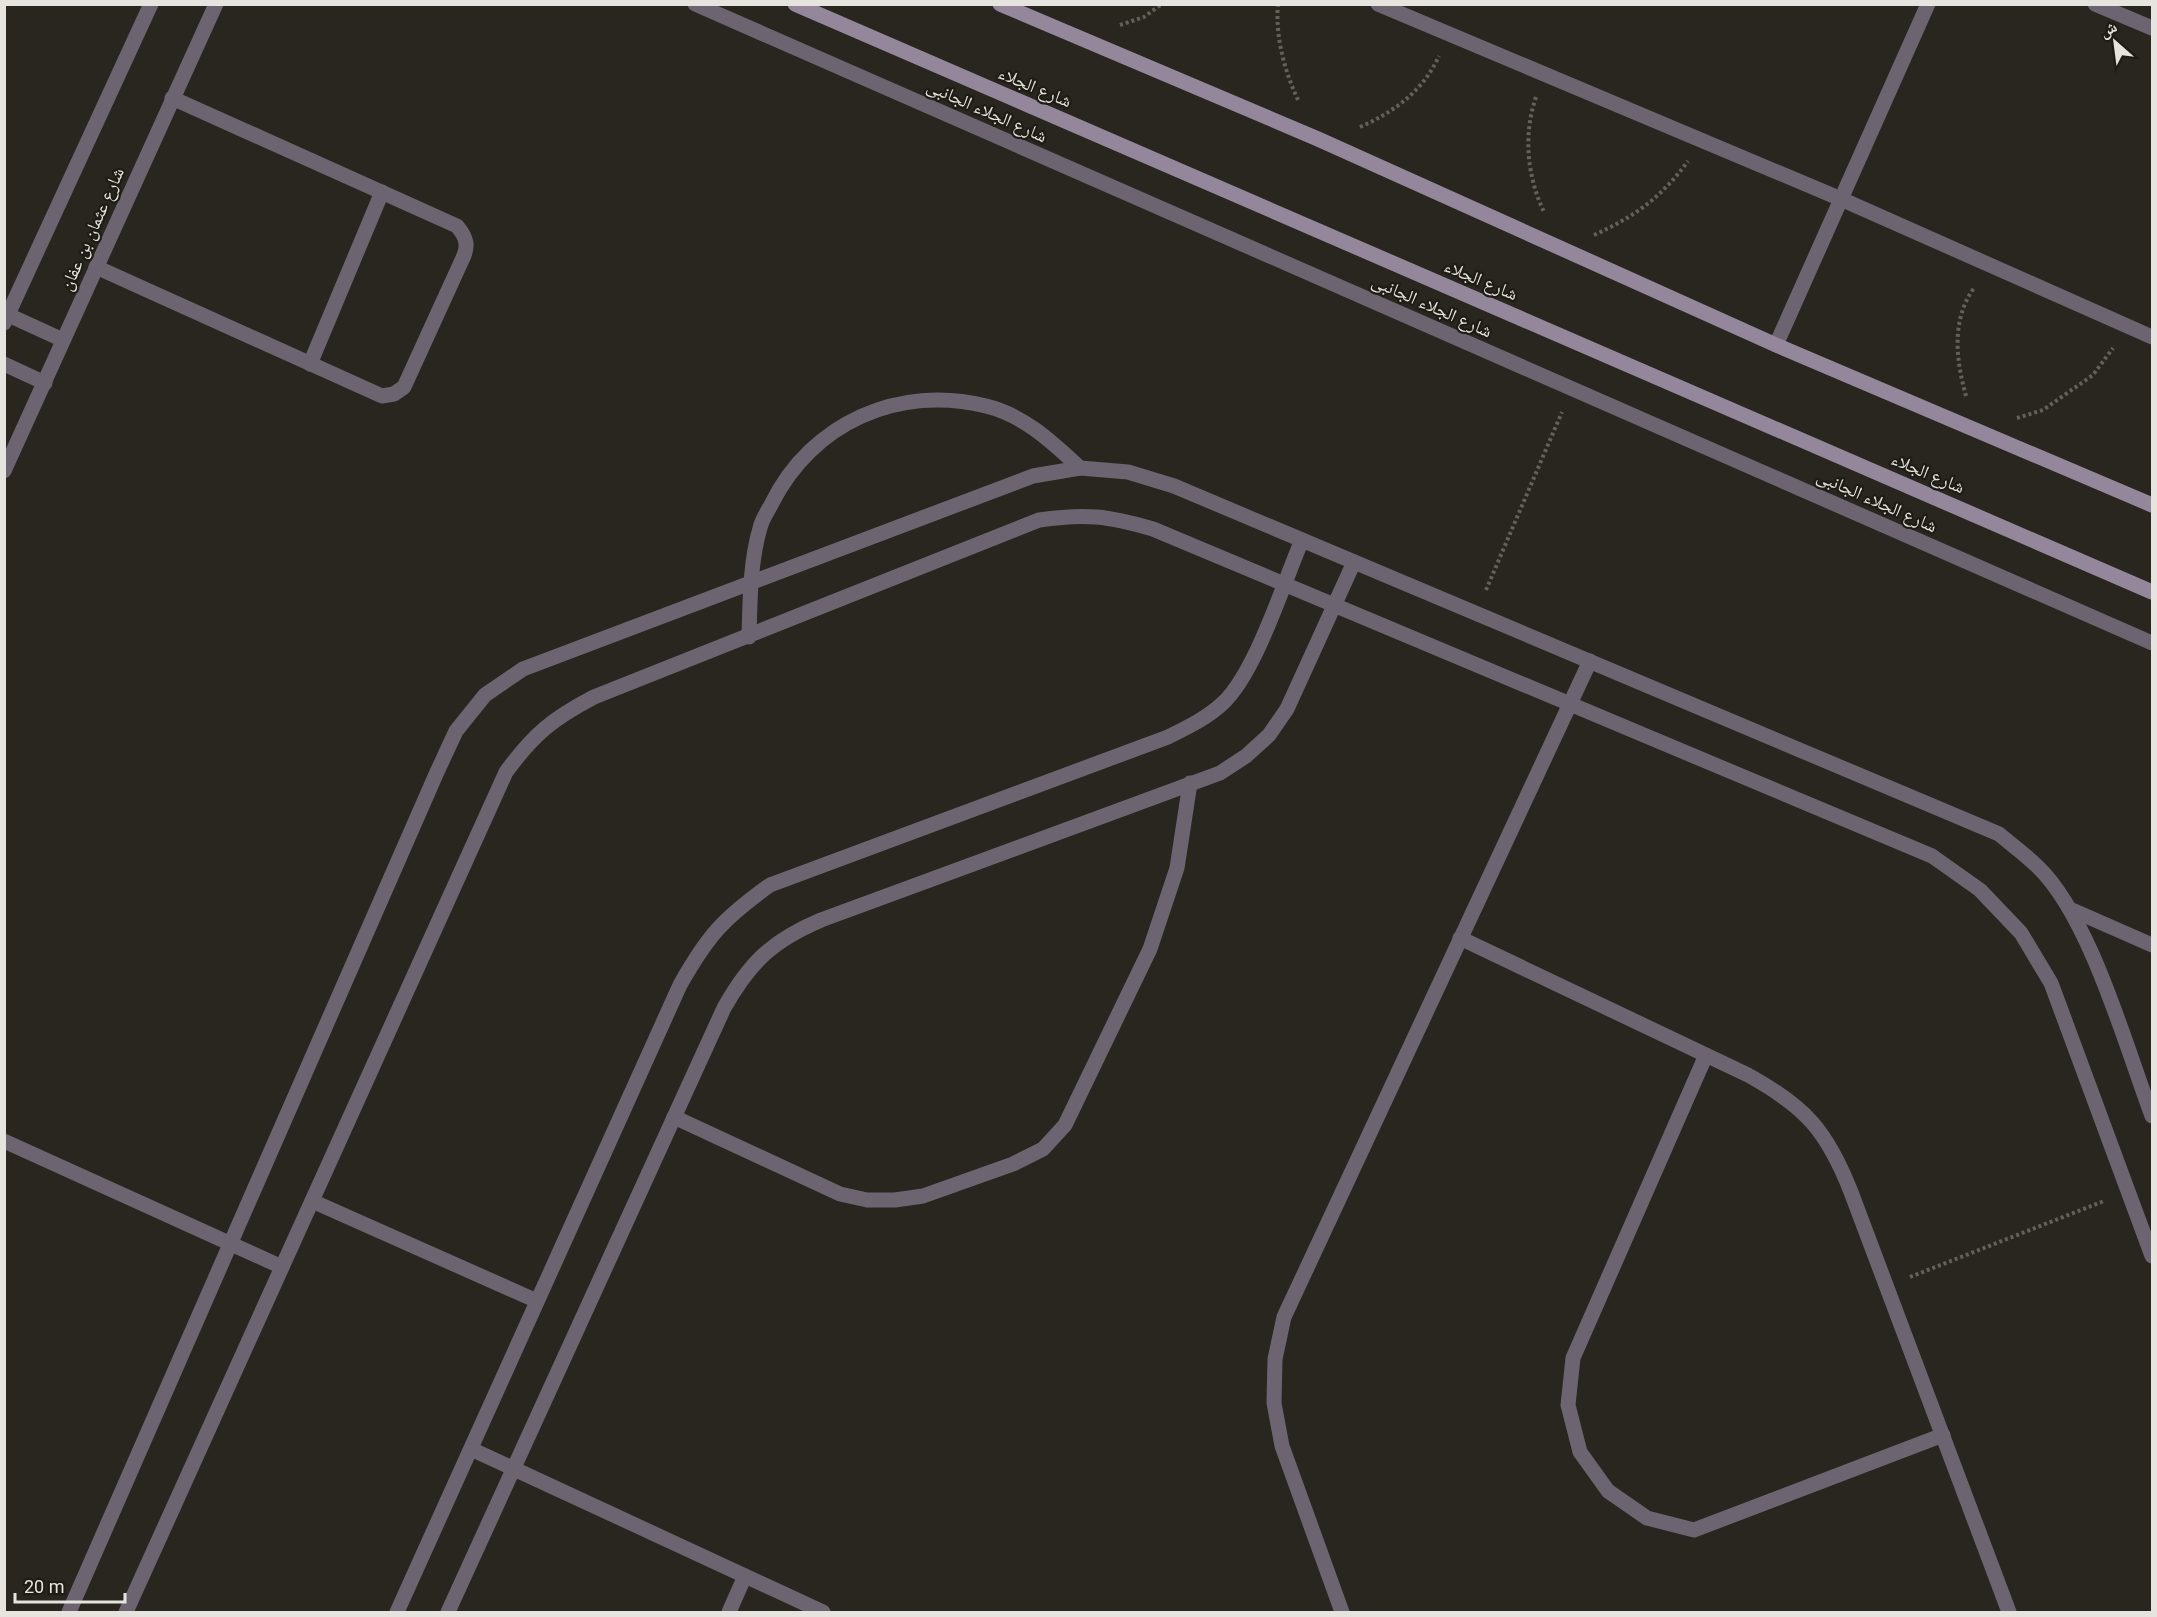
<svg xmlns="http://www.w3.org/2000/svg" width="2157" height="1617" font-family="Roboto,'Noto Naskh Arabic',sans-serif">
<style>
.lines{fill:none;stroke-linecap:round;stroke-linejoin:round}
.path{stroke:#63615a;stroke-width:4;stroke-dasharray:3 3;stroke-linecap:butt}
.street{stroke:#6c6470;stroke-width:15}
.secondary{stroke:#94879b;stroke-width:15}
.labels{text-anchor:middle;stroke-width:4.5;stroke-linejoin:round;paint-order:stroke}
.street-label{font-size:18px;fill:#e6e4df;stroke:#1f1c15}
</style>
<rect width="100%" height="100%" fill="#28261e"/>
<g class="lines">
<g class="path">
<path d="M1278 4C1275 37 1285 73 1299 102"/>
<polyline points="1120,25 1144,17 1162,4"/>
<path d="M1536 97C1523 135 1527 176 1544 212"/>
<path d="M1360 127C1394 112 1423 91 1439 56"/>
<path d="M1594 235C1634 217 1662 197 1688 161"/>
<path d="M1966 396C1956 360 1951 320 1974 288"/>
<polyline points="2017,418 2043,410 2093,375 2113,348"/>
<polyline points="1486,590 1562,412"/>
<polyline points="1910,1277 2104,1201"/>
</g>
<g class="street">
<polyline points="695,4 2152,643"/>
<polyline points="1378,4 1841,199 2152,337"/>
<polyline points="2095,4 2152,28"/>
<path d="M96 267 382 396 394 394 404 387 462 260C469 246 467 238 457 226L172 98"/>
<polyline points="4,313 63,340"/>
<polyline points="4,323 151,4"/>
<polyline points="1776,345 1928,4"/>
<polyline points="4,364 45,383"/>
<polyline points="310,364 382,192"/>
<polyline points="4,471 216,4"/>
<path d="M749 637C750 601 750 562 760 528 762 519 768 511 772 503 812 423 899 384 986 406 1024 415 1053 443 1080 468"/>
<polyline points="2070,909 2152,945"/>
<path d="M1460 938 1748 1075C1806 1107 1827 1131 1851 1192L2009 1612"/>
<polyline points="1706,1055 1573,1358 1568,1405 1580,1452 1608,1491 1647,1518 1694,1530 1943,1435"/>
<polyline points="674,1117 840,1194 867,1200 895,1200 923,1196 1013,1164 1043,1149 1065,1125 1150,949 1177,868 1190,783"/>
<polyline points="4,1141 282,1267"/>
<polyline points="312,1201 537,1301"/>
<polyline points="471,1449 823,1612"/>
<path d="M69 1612 437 772 456 731 485 695 523 669 1033 476 1080 468 1128 472 1174 486 1999 834C2012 845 2026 855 2038 867 2090 917 2126 1047 2152 1116"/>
<path d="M126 1612 506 772C534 734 552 719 594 697L1039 520C1086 513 1108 516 1153 529L1932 856 1980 890 2021 933 2051 983 2152 1256"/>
<path d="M397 1612 680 985C708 935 724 918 770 885L1168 737C1188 727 1207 718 1223 703 1256 672 1283 584 1302 540"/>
<path d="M448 1612 724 1008C750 962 772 941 821 920L1220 773 1246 756 1269 735 1287 709 1354 562"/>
<polyline points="729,1612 745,1576"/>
<polyline points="1342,1612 1282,1446 1274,1403 1275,1359 1284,1317 1590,661"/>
</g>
<g class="secondary">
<polyline points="795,4 2152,592"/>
<polyline points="1000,4 1318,139 1776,345 2152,505"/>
</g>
</g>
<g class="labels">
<g class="street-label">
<text transform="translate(1035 87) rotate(23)" y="6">شارع الجلاء</text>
<text transform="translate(987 111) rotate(24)" y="6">شارع الجلاء الجانبى</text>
<text transform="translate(92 229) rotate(-66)" y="6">شارع عثمان بن عفان</text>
<text transform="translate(1481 280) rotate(23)" y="6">شارع الجلاء</text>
<text transform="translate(1432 306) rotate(24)" y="6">شارع الجلاء الجانبى</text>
<text transform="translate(1928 473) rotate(23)" y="6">شارع الجلاء</text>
<text transform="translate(1877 501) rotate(24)" y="6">شارع الجلاء الجانبى</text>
</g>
</g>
<rect width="2157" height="1617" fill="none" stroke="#e6e4df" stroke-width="12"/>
<g transform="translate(2115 42) rotate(332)" stroke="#1f1c15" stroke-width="4.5" paint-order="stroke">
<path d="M0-4.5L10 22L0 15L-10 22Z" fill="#e6e4df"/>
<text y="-9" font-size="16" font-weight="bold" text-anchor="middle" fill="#e6e4df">ش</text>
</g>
<path d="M15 1593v9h110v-9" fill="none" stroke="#e6e4df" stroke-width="3"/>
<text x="24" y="1593" font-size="18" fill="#e6e4df" stroke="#1f1c15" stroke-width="4.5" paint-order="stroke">20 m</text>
</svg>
